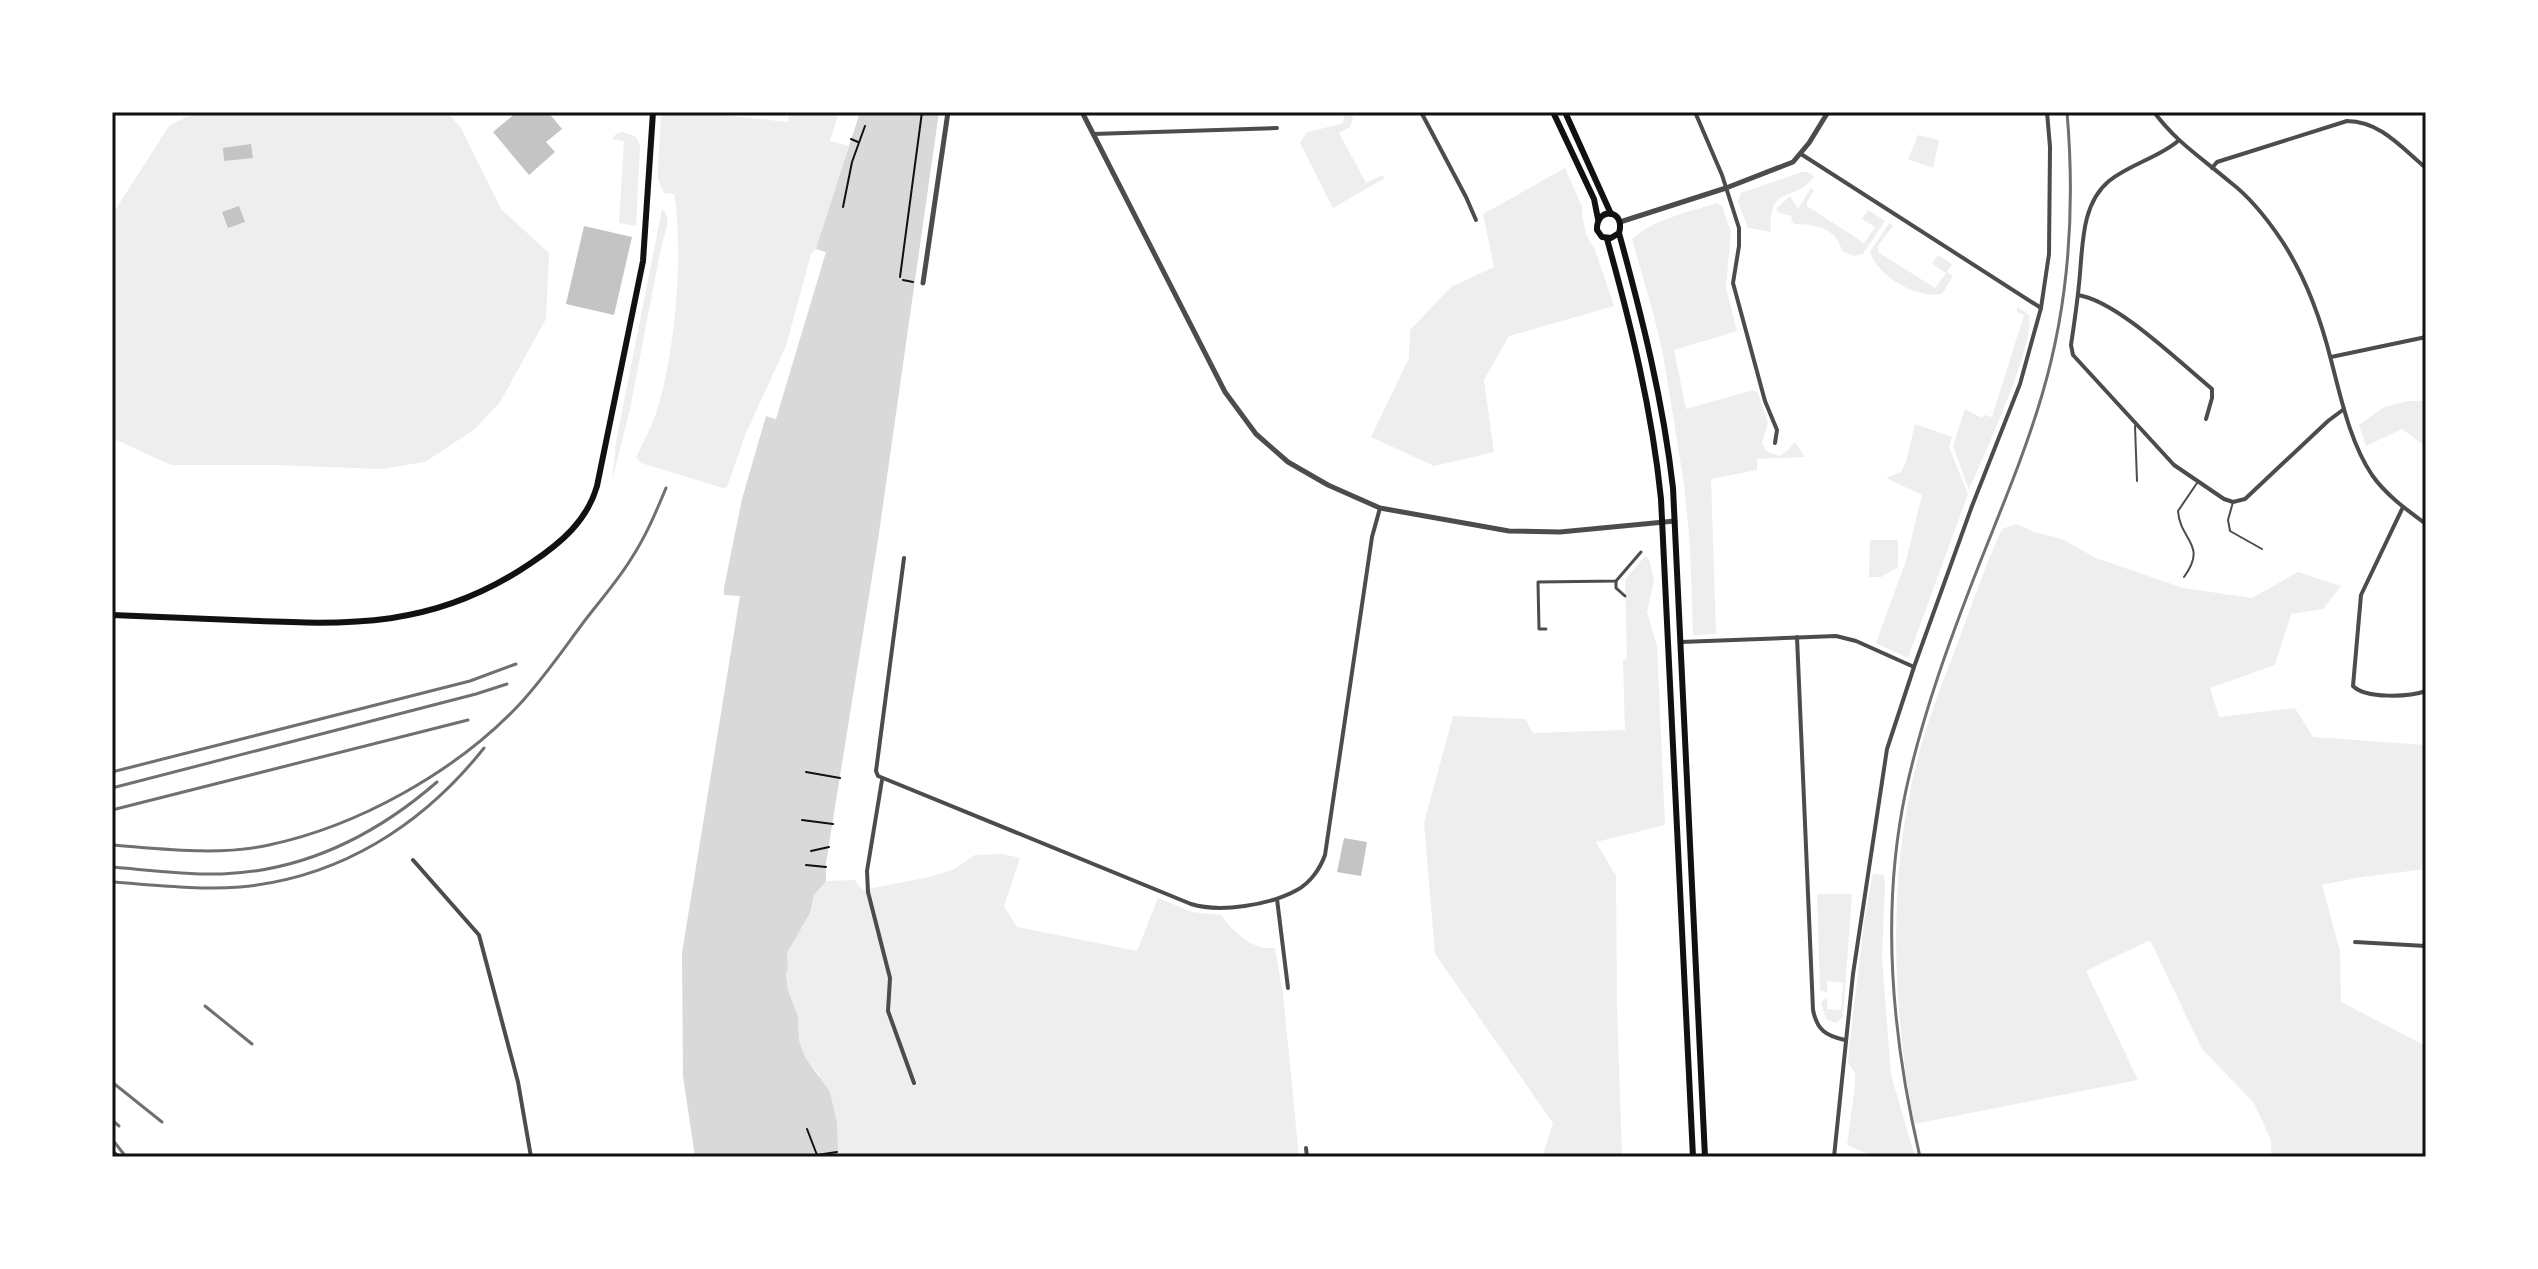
<svg xmlns="http://www.w3.org/2000/svg" width="2538" height="1269" font-family="'Public Sans',sans-serif">
<style>
.green{fill:#eee}
.water{fill:#d9d9d9}
.pier{fill:#fff}
.building{fill:#c4c4c4}
.lines{fill:none;stroke-linecap:round;stroke-linejoin:round}
.path{stroke:#111;stroke-width:2}
.service{stroke:#4c4c4c;stroke-width:2}
.pedestrian{stroke:#4c4c4c;stroke-width:3}
.minor{stroke:#4c4c4c;stroke-width:4}
.tertiary{stroke:#4c4c4c;stroke-width:5}
.secondary{stroke:#111;stroke-width:6}
.rail{stroke:#707070;stroke-width:3}
.neatline{fill:none;stroke:#111;stroke-width:3}
</style>
<rect width="100%" height="100%" fill="#fff"/>
<g class="green">
<polygon points="196,112 447,112 461,128 501,209 549,253 546,319 500,402 475,429 425,462 380,469 274,465 171,465 112,438 112,215 169,126"/>
<path d="M661 112H713V114L788 122 789 112H839L830 141 849 146 818 246 811 254 786 346 746 433 727 487 723 488 641 463 636 458C643 441 653 425 658 407 675 351 684 252 674 194L664 193 658 179V167Z"/>
<polygon points="1343,112 1349,112 1353,119 1350,127 1339,133 1366,183 1382,175 1385,178 1333,208 1300,143 1307,132 1341,124 1344,120"/>
<polygon points="623,132 636,137 640,145 636,226 619,223 624,141 612,139 616,134"/>
<polygon points="1918,135 1939,140 1933,168 1908,159"/>
<polygon points="1565,168 1582,207 1582,216 1586,234 1595,250 1614,306 1509,336 1484,380 1494,452 1434,466 1371,437 1409,358 1410,330 1451,287 1494,267 1483,214"/>
<path d="M1802 172H1807L1814 176C1798 203 1767 182 1771 232L1748 228 1738 202 1741 193Z"/>
<path d="M1811 188 1814 190 1807 202V206L1864 243 1875 227 1862 219 1868 210 1885 221 1863 254 1854 256 1842 251C1837 228 1815 224 1794 224L1791 220 1792 216 1779 213 1776 209 1790 196 1798 209Z"/>
<path d="M1717 203 1722 206 1731 232 1726 287 1737 331 1674 350 1686 409 1753 390 1758 393 1768 423 1762 443 1766 451 1779 456 1787 451 1795 442 1805 457 1757 459V470L1711 479 1716 634 1693 635 1690 546 1684 484 1663 354 1654 316 1632 239C1654 219 1689 212 1717 203Z"/>
<path d="M662 209C673 219 664 234 661 248L630 409 612 481 616 442Z"/>
<path d="M1889 223 1893 226 1877 247 1879 249 1878 252 1935 288 1946 273 1932 264 1938 255 1952 264 1947 272 1953 276 1942 294C1917 299 1878 277 1870 252Z"/>
<path d="M2017 307 2029 315C2036 342 1983 458 1969 490L1953 446 1965 409 1982 418 1984 415 1992 417 2024 315 2017 312Z"/>
<polygon points="2409,401 2426,401 2426,447 2402,429 2366,446 2359,425 2384,407"/>
<polygon points="1915,424 1952,437 1949,447 1968,494 1908,658 1876,643 1906,561 1922,495 1886,478 1901,472 1906,462"/>
<path d="M2016 524 2037 533 2062 539 2096 558 2183 588 2252 598 2298 572 2341 586 2323 609 2291 614 2275 665 2210 688 2219 717 2295 708 2313 737 2426 745V869L2362 877 2322 885 2340 951 2341 1002 2426 1046V1157H2271V1140L2254 1103 2202 1049 2150 940 2086 971 2138 1080 1914 1124C1892 1004 1887 876 1918 757 1929 716 1945 676 1960 637 1973 601 1986 564 2002 529Z"/>
<polygon points="1870,540 1898,540 1898,567 1881,577 1869,577"/>
<polygon points="1645,556 1649,559 1654,580 1647,612 1657,646 1665,825 1596,842 1616,876 1617,1006 1622,1157 1542,1157 1553,1123 1435,954 1424,823 1453,716 1525,719 1533,733 1625,730 1623,660 1627,659 1625,580"/>
<path d="M1003 854 1020 858 1004 906 1017 927 1137 951 1158 898 1192 912 1221 915C1233 932 1253 951 1275 948L1283 994 1299 1157H838L819 1074 805 1057 799 1040 798 1016 788 990 786 974 788 967 787 953 810 913 814 894 826 881 855 880 862 890 930 877 954 869 975 855Z"/>
<polygon points="1873,874 1884,875 1885,883 1882,958 1891,1075 1915,1157 1875,1157 1847,1145 1855,1085 1855,1073 1848,1063 1850,1040 1865,915"/>
<polygon points="1852,894 1843,1017 1836,1023 1826,1019 1821,1002 1827,998 1827,1009 1841,1010 1843,983 1827,981 1827,992 1820,991 1817,894"/>
</g>
<polygon class="water" points="860,112 939,112 878,540 826,863 826,881 814,895 810,913 787,953 788,967 786,974 788,990 798,1016 799,1040 805,1057 830,1092 837,1123 838,1157 695,1157 683,1076 682,953 740,596 724,595 724,588 742,499 766,416 775,419 825,252 816,249"/>
<polygon class="pier" points="820,251 826,252 776,419 770,417 771,413 773,414 821,255 819,254"/>
<g class="building">
<polygon points="517,112 548,112 562,129 546,142 555,152 529,175 493,132"/>
<polygon points="251,144 253,158 224,161 223,148"/>
<polygon points="239,206 245,222 228,228 222,212"/>
<polygon points="584,226 632,237 614,315 566,304"/>
<polygon points="1344,838 1367,842 1361,876 1337,872"/>
</g>
<g class="lines">
<g class="path">
<polyline points="851,139 858,142"/>
<polyline points="843,207 852,162 865,126"/>
<polyline points="900,277 922,112"/>
<polyline points="903,280 913,282"/>
<polyline points="806,772 840,778"/>
<polyline points="802,820 833,824"/>
<polyline points="811,851 829,847"/>
<polyline points="806,865 826,867"/>
<polyline points="807,1129 817,1155 837,1152"/>
</g>
<g class="service">
<polyline points="2135,426 2137,481"/>
<polyline points="2233,502 2228,520 2230,531 2262,549"/>
<path d="M2184 577C2208 544 2180 541 2178 511L2197 483"/>
<polyline points="112,1150 121,1157"/>
</g>
<g class="pedestrian">
<polyline points="1616,581 1616,588 1625,596"/>
<polyline points="1546,629 1539,629 1538,582 1616,581 1641,552"/>
</g>
<g class="minor">
<polyline points="1421,112 1466,197 1476,220"/>
<polyline points="1695,112 1722,175 1739,228 1739,246 1733,283 1765,401 1777,430 1775,443"/>
<path d="M2154 112C2177 143 2202 158 2230 182 2251 198 2268 220 2282 241 2305 276 2321 320 2331 360 2341 398 2350 442 2372 475 2386 495 2407 510 2426 524"/>
<polyline points="1093,134 1277,128"/>
<path d="M2178 141C2158 158 2130 164 2109 181 2080 205 2083 249 2079 284 2077 305 2074 325 2071 345L2073 355 2174 465 2224 499 2233 502 2245 499 2328 421 2344 409"/>
<polyline points="1801,154 2041,308"/>
<path d="M2212 168 2217 162 2347 121C2380 121 2402 148 2426 168"/>
<path d="M2078 295C2116 301 2175 358 2205 383L2212 389V398L2206 419"/>
<polyline points="2331,357 2426,337"/>
<path d="M2403 507 2361 595 2353 686C2366 699 2409 697 2426 691"/>
<path d="M904 558 876 771 878 776 1191 904C1220 913 1270 905 1297 890 1310 883 1320 869 1325 855L1372 537 1380 508"/>
<path d="M1797 637 1813 1010C1817 1030 1826 1036 1845 1040"/>
<polyline points="1681,642 1836,636 1856,641 1914,667"/>
<polyline points="882,780 867,871 868,892 890,978 888,1011 914,1083"/>
<polyline points="413,860 479,935 518,1082 531,1157"/>
<polyline points="1277,899 1288,988"/>
<polyline points="2355,942 2426,946"/>
<polyline points="1306,1148 1307,1157"/>
<polyline points="1834,1157 1853,974 1887,749 1914,667 1972,506 2020,384 2041,308 2049,254 2050,147 2047,112"/>
</g>
<g class="tertiary">
<polyline points="1082,112 1225,392 1256,434 1288,462 1328,485 1380,508 1509,531 1560,532 1675,521"/>
<polyline points="1620,222 1726,188 1793,162 1809,143 1828,112"/>
<polyline points="923,283 948,112"/>
</g>
<g class="secondary">
<polyline points="1553,112 1594,199 1598,219"/>
<polyline points="1565,112 1611,214"/>
<path d="M1619 233 1611 238 1602 237 1597 230C1596 206 1626 209 1619 233 1642 317 1663 400 1673 488L1705 1157"/>
<path d="M1607 239C1631 325 1652 410 1661 499L1693 1157"/>
<path d="M112 615C153 617 193 618 234 620 347 625 433 630 531 563 561 543 587 521 597 486L643 261 653 112"/>
</g>
<g class="rail">
<polyline points="112,772 470,681 516,664"/>
<polyline points="112,788 476,694 507,684"/>
<polyline points="112,810 468,720"/>
<path d="M112 845C164 849 218 856 269 845 358 826 453 773 516 708 540 683 560 654 580 627 597 604 617 582 631 559 646 536 656 512 666 488"/>
<path d="M112 867C148 870 185 875 222 874 304 871 376 835 437 782"/>
<path d="M112 882C155 885 198 890 240 887 340 878 423 825 484 748"/>
<polyline points="205,1006 252,1044"/>
<polyline points="112,1082 162,1122"/>
<polyline points="112,1120 119,1126"/>
<polyline points="112,1139 126,1157"/>
<path d="M1920 1157C1892 1038 1880 911 1906 790 1923 713 1950 639 1979 565 2001 509 2025 453 2042 395 2069 304 2075 205 2067 112"/>
</g>
</g>
<rect width="2538" height="1269" fill="none" stroke="#ffffff" stroke-width="228"/>
<rect x="114" y="114" width="2310" height="1041" class="neatline"/>
</svg>
